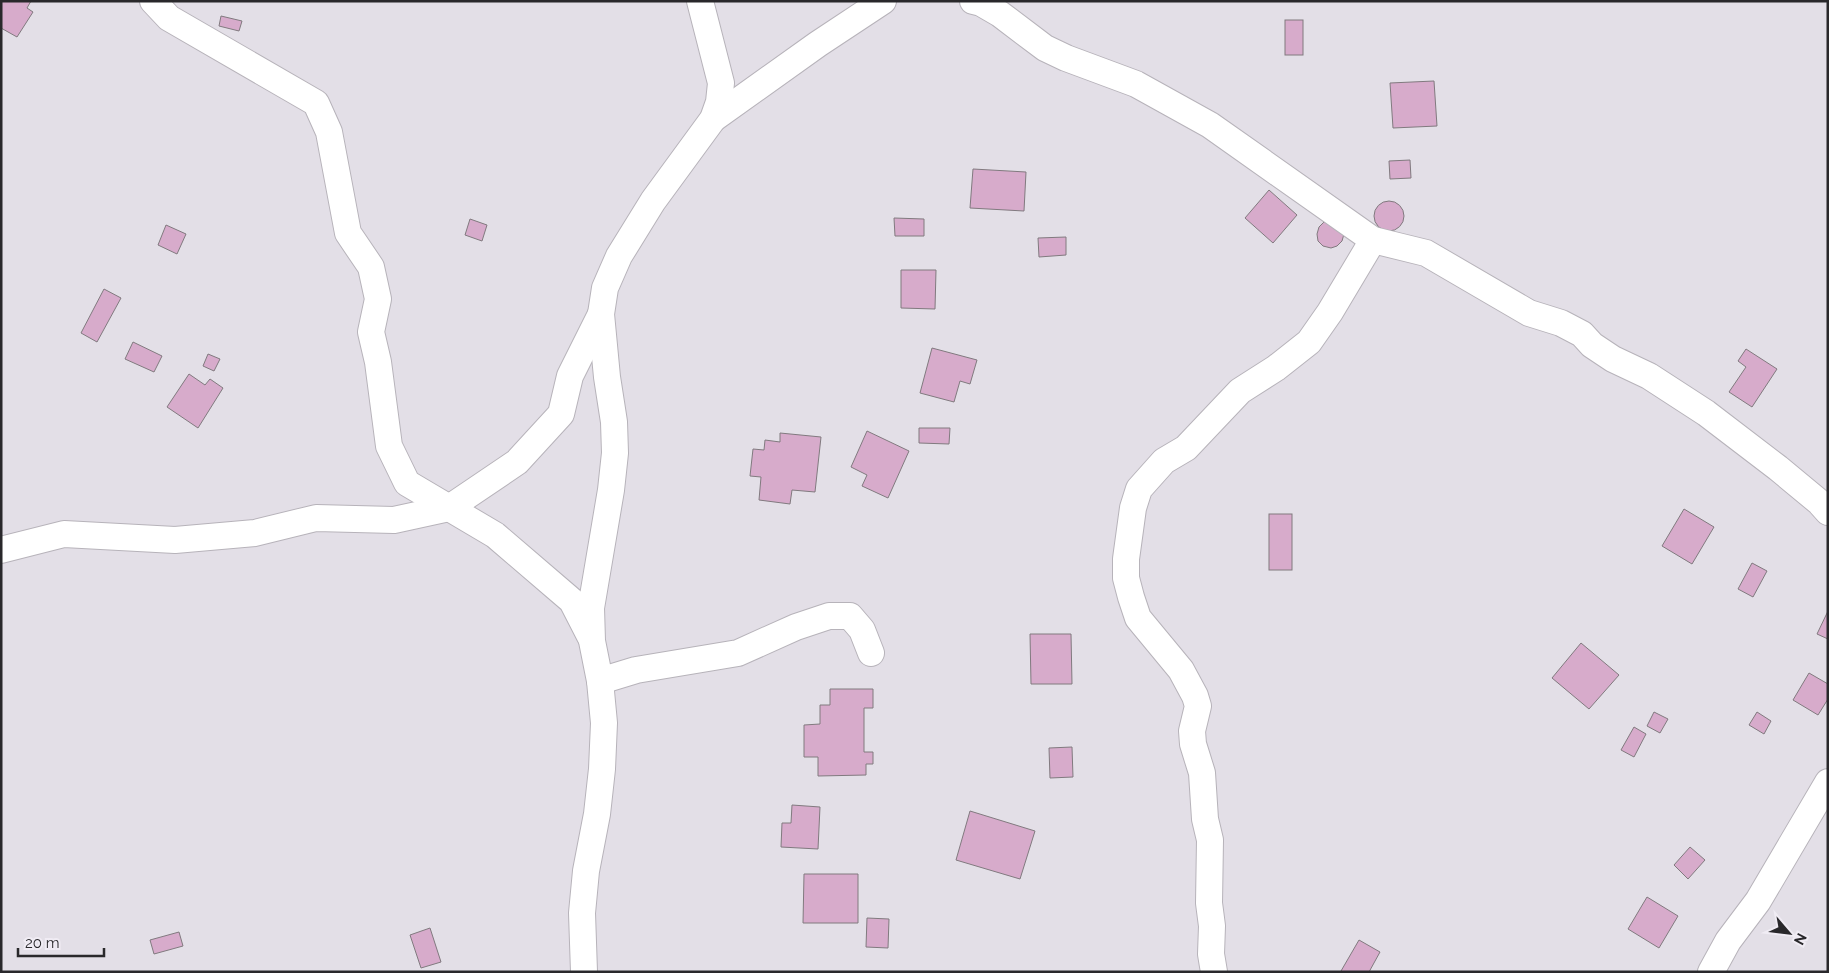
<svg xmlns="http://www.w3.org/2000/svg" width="1829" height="973" font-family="Raleway,sans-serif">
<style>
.building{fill:#d7abcb;stroke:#817a7f}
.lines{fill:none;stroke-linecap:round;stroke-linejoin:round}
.minor-casing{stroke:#b7b3ba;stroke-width:28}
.minor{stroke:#fff;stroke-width:26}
</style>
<rect width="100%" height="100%" fill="#e3dfe7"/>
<g class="building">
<polygon points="1,1 31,1 27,8 33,12 17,37 1,28"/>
<polygon points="221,16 242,21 239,31 219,26"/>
<rect x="1285" y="20" width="18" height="35"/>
<polygon points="1434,81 1437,126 1393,128 1390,83"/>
<polygon points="1410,160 1411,178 1390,179 1389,161"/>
<polygon points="973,169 1026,172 1024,211 970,208"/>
<polygon points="1269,190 1297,215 1273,243 1245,218"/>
<circle cx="1389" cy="216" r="15"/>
<polygon points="894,218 924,219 924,236 895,236"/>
<polygon points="470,219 487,225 482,241 465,235"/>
<polygon points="1330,221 1344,234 1342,241 1337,246 1331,248 1323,246 1318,241 1317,234 1319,227 1324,222"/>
<polygon points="166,225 186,234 177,254 158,245"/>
<polygon points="1066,237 1066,255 1039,257 1038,238"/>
<polygon points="901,270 936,270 935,309 901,308"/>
<polygon points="104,289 121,298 97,342 81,333"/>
<polygon points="133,342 162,356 154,372 125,359"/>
<polygon points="932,348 977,360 970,384 960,381 954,402 920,393"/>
<polygon points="1746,349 1777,369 1752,407 1729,392 1746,367 1738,361"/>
<polygon points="208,354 220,359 214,371 203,366"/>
<polygon points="189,374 205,385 210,379 223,388 198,428 167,407"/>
<polygon points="919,428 950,428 949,444 919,443"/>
<polygon points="867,431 909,451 888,498 862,486 867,475 851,467"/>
<polygon points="780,433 821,437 815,492 792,490 790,504 759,500 761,477 750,476 753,449 764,450 765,440 780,442"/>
<polygon points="1684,509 1714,527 1692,564 1662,546"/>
<rect x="1269" y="514" width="23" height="56"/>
<polygon points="1752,563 1767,571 1753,597 1738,589"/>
<polygon points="1828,611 1828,639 1817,634"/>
<polygon points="1030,634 1071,634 1072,684 1031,684"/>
<polygon points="1581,643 1619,675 1589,709 1552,678"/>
<polygon points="1809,673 1828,684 1828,699 1818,715 1793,700"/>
<polygon points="830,689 873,689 873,708 864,708 864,752 873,752 873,764 866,764 866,775 818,776 818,757 804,757 804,725 820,724 820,705 830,705"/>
<polygon points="1654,712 1668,719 1660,733 1647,726"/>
<polygon points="1757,712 1771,721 1764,734 1749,725"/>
<polygon points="1634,727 1646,734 1634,757 1621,750"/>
<polygon points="1072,747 1073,777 1050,778 1049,748"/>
<polygon points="792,805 820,807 818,849 781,847 782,823 791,823"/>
<polygon points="970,811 1035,831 1020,879 956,860"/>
<polygon points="1690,847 1705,860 1688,879 1674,865"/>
<polygon points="804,874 858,874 858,923 803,923"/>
<polygon points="1647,897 1678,916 1659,948 1628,929"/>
<polygon points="867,918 889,919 888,948 866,947"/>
<polygon points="430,928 441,962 421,968 410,935"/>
<polygon points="179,932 183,946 154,954 150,940"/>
<polygon points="1359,940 1380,952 1369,972 1343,972 1341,971"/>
</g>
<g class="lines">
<defs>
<g id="minor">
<polyline points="153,1 169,18 316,103 329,132 348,233 371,267 378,299 371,332 378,362 389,446 407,483 495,535 572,601 590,636"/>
<polyline points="973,1 981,3 1000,14 1045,48 1066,58 1136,84 1210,125 1373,240 1426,253 1529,313 1561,323 1582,334 1592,345 1613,359 1649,376 1706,413 1778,468 1819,502 1828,512"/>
<polyline points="713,119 818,44 883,1"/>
<polyline points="1,550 64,534 175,540 255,533 316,518 394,520 449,508 517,462 561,414 570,376 601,314"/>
<polyline points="600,681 636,670 738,653 796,627 829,616 850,616 862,630 871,653"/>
<polyline points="584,972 582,913 586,871 597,814 602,769 604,723 600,681 592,641 591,608 611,490 615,453 614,422 607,377 601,314 605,288 619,256 653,201 713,119 719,102 721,83 700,1"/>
<polyline points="1214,972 1211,954 1212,926 1209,903 1210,840 1205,819 1202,773 1193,744 1192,731 1198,706 1195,696 1181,670 1138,618 1131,597 1126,578 1126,559 1133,508 1139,489 1164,461 1186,448 1240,391 1276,368 1309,342 1330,312 1373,240"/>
<polyline points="1711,972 1728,941 1758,901 1828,782"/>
</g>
</defs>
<use href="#minor" class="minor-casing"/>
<use href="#minor" class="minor"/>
</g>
<rect width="1829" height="973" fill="none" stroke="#29282b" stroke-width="5"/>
<g transform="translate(1789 933) rotate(118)" stroke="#f0ecf4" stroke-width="4" paint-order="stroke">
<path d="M0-4L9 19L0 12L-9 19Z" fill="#29282b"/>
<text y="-8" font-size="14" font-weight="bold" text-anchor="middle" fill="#29282b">N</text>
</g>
<path d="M18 948v8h86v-8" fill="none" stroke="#29282b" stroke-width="2.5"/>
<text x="25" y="948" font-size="15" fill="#29282b" stroke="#f0ecf4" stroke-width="4" paint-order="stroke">20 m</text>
</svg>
